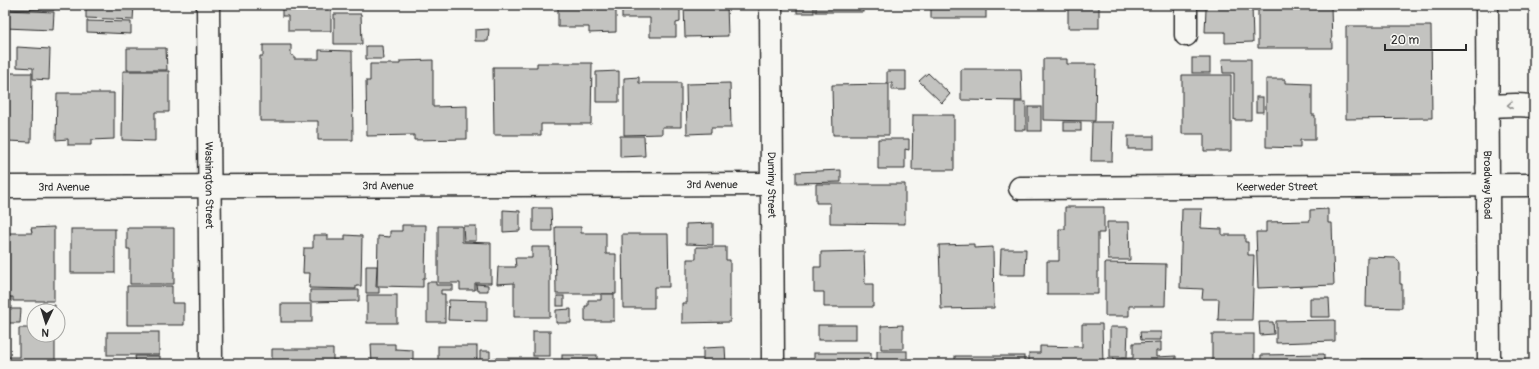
<svg xmlns="http://www.w3.org/2000/svg" width="1539" height="369" font-family="Pangolin,sans-serif">
<style>
.building{fill:#c3c3c0;stroke:#2b2b2b}
.lines{fill:none;stroke-linecap:round;stroke-linejoin:round}
.minor-casing{stroke:#2b2b2b;stroke-width:25}
.minor{stroke:#f6f6f2;stroke-width:22}
.oneway{stroke:#90908e}
.labels{text-anchor:middle;stroke-width:4;stroke-linejoin:round;paint-order:stroke}
.street-label{font-size:11px;fill:#2b2b2b;stroke:#f6f6f2}
</style>
<rect width="100%" height="100%" fill="#f6f6f2"/>
<filter id="ink" filterUnits="userSpaceOnUse"><feTurbulence type="fractalNoise" baseFrequency=".025" numOctaves="2"/><feDisplacementMap in="SourceGraphic" scale="8" xChannelSelector="R" yChannelSelector="G"/><feConvolveMatrix kernelMatrix="1 2 1 2 8 2 1 2 1" color-interpolation-filters="sRGB"/></filter>
<g filter="url(#ink)">
<g class="building">
<polygon points="5,5 54,5 54,10 5,9"/>
<polygon points="86,5 134,5 133,20 86,18"/>
<polygon points="282,5 331,5 331,31 288,31 288,16 282,16"/>
<polygon points="558,5 616,5 616,32 589,33 589,27 558,27"/>
<polygon points="622,5 680,5 680,22 676,23 676,37 650,37 650,18 622,18"/>
<polygon points="684,5 727,5 728,36 685,37"/>
<rect x="797" y="5" width="17" height="8"/>
<rect x="816" y="5" width="47" height="7"/>
<rect x="931" y="5" width="55" height="13"/>
<rect x="1068" y="5" width="31" height="23"/>
<polygon points="1199,5 1252,5 1253,42 1225,43 1225,32 1205,32 1206,9 1199,9"/>
<polygon points="1258,5 1331,5 1332,48 1258,48"/>
<polygon points="5,10 54,12 53,30 5,28"/>
<polygon points="334,14 361,14 362,44 334,44"/>
<polygon points="87,21 131,22 131,34 87,32"/>
<polygon points="1346,26 1431,26 1432,118 1346,119"/>
<polygon points="489,29 488,41 475,41 475,30"/>
<polygon points="263,45 291,45 291,55 294,56 294,59 319,59 319,50 352,51 353,140 318,140 318,121 260,121 260,56 263,56"/>
<polygon points="366,46 382,46 383,59 366,59"/>
<polygon points="17,47 50,49 49,80 33,79 33,68 17,67"/>
<polygon points="127,48 166,48 167,70 127,70"/>
<rect x="1192" y="58" width="18" height="15"/>
<polygon points="1043,59 1067,59 1067,64 1096,64 1095,121 1043,120"/>
<polygon points="1222,59 1251,59 1251,120 1234,120 1234,73 1223,73"/>
<polygon points="433,60 433,107 467,106 467,139 414,140 414,135 367,136 366,81 370,81 370,64 400,64 400,61"/>
<polygon points="537,63 592,63 591,124 541,124 541,135 494,135 493,67 537,67"/>
<polygon points="961,69 1021,69 1022,101 961,100"/>
<polygon points="123,71 169,71 169,112 155,112 155,141 122,140"/>
<polygon points="619,71 619,102 596,102 596,72"/>
<polygon points="887,71 906,71 906,90 892,90 892,83 887,83"/>
<polygon points="5,73 32,73 31,142 7,141 7,128 5,128"/>
<polygon points="928,73 950,94 942,103 919,81"/>
<polygon points="1182,75 1231,75 1231,151 1204,151 1204,134 1182,134"/>
<polygon points="639,77 639,83 681,83 681,127 662,127 662,134 624,135 624,78"/>
<polygon points="1266,79 1285,79 1285,83 1312,84 1312,115 1315,115 1315,140 1300,140 1300,148 1266,147"/>
<polygon points="730,83 731,128 711,128 711,133 687,134 686,84"/>
<polygon points="889,84 889,135 833,135 832,85"/>
<polygon points="57,93 114,93 114,139 91,140 91,145 68,145 68,139 56,140"/>
<rect x="1256" y="97" width="7" height="15"/>
<rect x="1015" y="102" width="11" height="28"/>
<rect x="1028" y="107" width="13" height="24"/>
<polygon points="913,115 954,115 954,170 912,170"/>
<rect x="1064" y="122" width="17" height="9"/>
<polygon points="1092,122 1113,122 1112,161 1091,161"/>
<polygon points="620,136 644,136 645,156 620,157"/>
<rect x="1128" y="136" width="26" height="13"/>
<polygon points="878,139 909,139 909,150 905,149 905,169 878,169"/>
<polygon points="841,170 841,182 796,183 796,172"/>
<polygon points="816,184 905,184 905,224 830,223 830,203 816,203"/>
<polygon points="1065,207 1104,207 1104,233 1098,233 1098,294 1047,294 1047,261 1059,261 1059,229 1065,229"/>
<polygon points="533,208 551,208 552,231 533,231"/>
<polygon points="1182,209 1202,209 1201,228 1222,229 1222,235 1245,235 1245,242 1248,242 1248,255 1254,255 1252,320 1218,320 1219,299 1202,299 1203,289 1180,288"/>
<polygon points="1328,209 1328,223 1332,223 1334,285 1258,288 1256,232 1266,232 1266,222 1310,221 1310,210"/>
<polygon points="503,210 520,211 520,231 503,232"/>
<polygon points="1107,222 1129,222 1130,260 1108,260"/>
<polygon points="713,223 713,245 686,244 686,224"/>
<polygon points="402,225 426,225 425,278 423,278 423,287 377,286 378,236 390,237 390,231 402,231"/>
<polygon points="438,226 462,226 462,242 491,243 491,283 475,283 475,290 460,290 460,283 438,283"/>
<polygon points="463,226 476,226 476,241 464,241"/>
<polygon points="54,227 54,301 13,301 13,297 5,297 5,267 7,267 7,233 32,233 31,228"/>
<polygon points="555,227 581,227 581,233 606,233 606,254 616,254 616,294 556,294"/>
<polygon points="127,228 174,228 174,284 130,284 130,249 127,249"/>
<rect x="71" y="229" width="44" height="44"/>
<polygon points="622,234 668,234 669,287 654,287 654,308 623,308"/>
<polygon points="313,235 328,235 328,240 345,240 345,235 362,236 361,286 356,286 356,289 309,288 310,273 303,273 304,248 313,248"/>
<polygon points="974,244 974,248 993,247 994,308 941,309 939,245"/>
<polygon points="532,247 550,247 550,317 514,317 514,283 497,284 498,267 516,267 515,258 532,258"/>
<polygon points="696,247 726,247 726,260 730,260 730,322 682,323 682,303 687,303 687,259 696,259"/>
<polygon points="1001,249 1026,249 1025,275 1000,275"/>
<polygon points="864,251 865,284 873,284 873,307 824,307 824,292 814,292 814,267 821,267 821,252"/>
<polygon points="1367,257 1395,258 1398,260 1400,263 1400,284 1402,284 1402,308 1366,307"/>
<polygon points="1105,263 1166,264 1165,306 1129,306 1129,316 1105,316"/>
<polygon points="366,266 377,266 376,287 379,287 379,293 366,293"/>
<polygon points="427,282 436,282 436,285 453,285 453,290 441,290 441,294 445,294 445,322 427,322"/>
<polygon points="476,284 488,285 488,291 477,291"/>
<polygon points="127,286 172,286 172,303 184,303 184,325 127,325"/>
<polygon points="310,290 359,290 359,301 310,302"/>
<polygon points="601,294 614,294 614,321 585,321 585,306 588,306 588,300 601,300"/>
<rect x="367" y="295" width="30" height="28"/>
<rect x="557" y="296" width="7" height="10"/>
<polygon points="5,297 11,297 11,309 21,309 20,323 5,323"/>
<polygon points="1310,298 1329,298 1330,317 1310,317"/>
<polygon points="449,300 487,301 487,321 448,320"/>
<rect x="281" y="304" width="31" height="18"/>
<polygon points="55,305 55,311 43,311 43,306"/>
<polygon points="571,309 571,323 556,323 556,310"/>
<polygon points="1335,320 1335,341 1276,343 1276,321"/>
<polygon points="1259,322 1273,322 1274,334 1260,335"/>
<polygon points="1082,324 1102,324 1103,364 1029,364 1029,353 1040,353 1040,346 1082,347"/>
<rect x="818" y="325" width="38" height="15"/>
<polygon points="903,325 903,349 881,349 881,326"/>
<polygon points="1110,327 1128,327 1127,357 1110,357"/>
<polygon points="19,328 34,328 34,335 55,335 55,364 5,364 5,357 19,357"/>
<rect x="533" y="331" width="17" height="25"/>
<rect x="107" y="332" width="52" height="23"/>
<polygon points="1140,332 1161,332 1161,340 1141,340"/>
<rect x="1212" y="334" width="42" height="30"/>
<polygon points="1161,342 1161,351 1156,351 1156,357 1176,356 1176,364 1113,364 1113,359 1133,358 1133,343"/>
<polygon points="371,344 395,344 395,349 413,350 413,363 428,363 428,364 372,364"/>
<rect x="438" y="346" width="39" height="18"/>
<polygon points="725,347 726,364 667,364 703,362 703,348"/>
<polygon points="272,349 333,349 333,360 337,360 337,364 272,364"/>
<polygon points="480,351 490,351 490,363 480,364"/>
<rect x="877" y="351" width="30" height="13"/>
<rect x="814" y="353" width="57" height="11"/>
<polygon points="1324,354 1324,364 1261,364 1261,355"/>
<rect x="562" y="355" width="35" height="9"/>
<polygon points="135,356 160,356 160,363 136,363"/>
<rect x="955" y="356" width="69" height="8"/>
<rect x="494" y="358" width="43" height="6"/>
<rect x="1361" y="359" width="62" height="5"/>
</g>
<g class="lines">
<defs>
<g id="minor">
<path id="s1" d="M208 5 211 364"/>
<path id="s2" d="M771 5 773 364"/>
<polyline points="1186,5 1186,35"/>
<path id="s3" d="M1487 5 1489 364"/>
<polyline points="1487,106 1516,105 1534,106"/>
<path id="s4" d="M5 187 771 184"/>
<path id="s5" d="M1020 188 1534 185"/>
</g>
</defs>
<use href="#minor" class="minor-casing"/>
<use href="#minor" class="minor"/>
</g>
<defs><path id="oneway-chevron" d="M-2-3.5L2.5 0L-2 3.5" fill="none" stroke-width="1.6" stroke-linecap="round" stroke-linejoin="round"/></defs>
<use class="oneway" href="#oneway-chevron" transform="translate(1510 105) rotate(177)"/>
</g>
<g class="labels">
<g class="street-label">
<text dy="4" stroke="none"><textPath href="#s4" startOffset="707">3rd Avenue</textPath></text>
<text dy="4" stroke="none"><textPath href="#s1" startOffset="180">Washington Street</textPath></text>
<text dy="4" stroke="none"><textPath href="#s4" startOffset="383">3rd Avenue</textPath></text>
<text dy="4" stroke="none"><textPath href="#s2" startOffset="180">Duminy Street</textPath></text>
<text dy="4" stroke="none"><textPath href="#s3" startOffset="180">Broadway Road</textPath></text>
<text dy="4" stroke="none"><textPath href="#s4" startOffset="59">3rd Avenue</textPath></text>
<text dy="4" stroke="none"><textPath href="#s5" startOffset="257">Keerweder Street</textPath></text>
</g>
</g>
<rect width="1539" height="369" fill="none" stroke="#f6f6f2" stroke-width="20"/>
<rect x="10" y="10" width="1519" height="349" fill="none" stroke="#2b2b2b" stroke-width="1.5" filter="url(#ink)"/>
<g transform="translate(46 323) rotate(184)"><circle r="19" fill="#f6f6f2" stroke="#a5a5a2"/>
<path d="M0-3L7 15L0 10L-7 15Z" fill="#2b2b2b"/>
<text y="-6" font-size="11" font-weight="bold" text-anchor="middle" fill="#2b2b2b">N</text>
</g>
<path d="M1385 44v6h81v-6" fill="none" stroke="#2b2b2b" stroke-width="2"/>
<text x="1391" y="44" font-size="12" fill="#2b2b2b" stroke="#f6f6f2" stroke-width="3" paint-order="stroke">20 m</text>
</svg>
